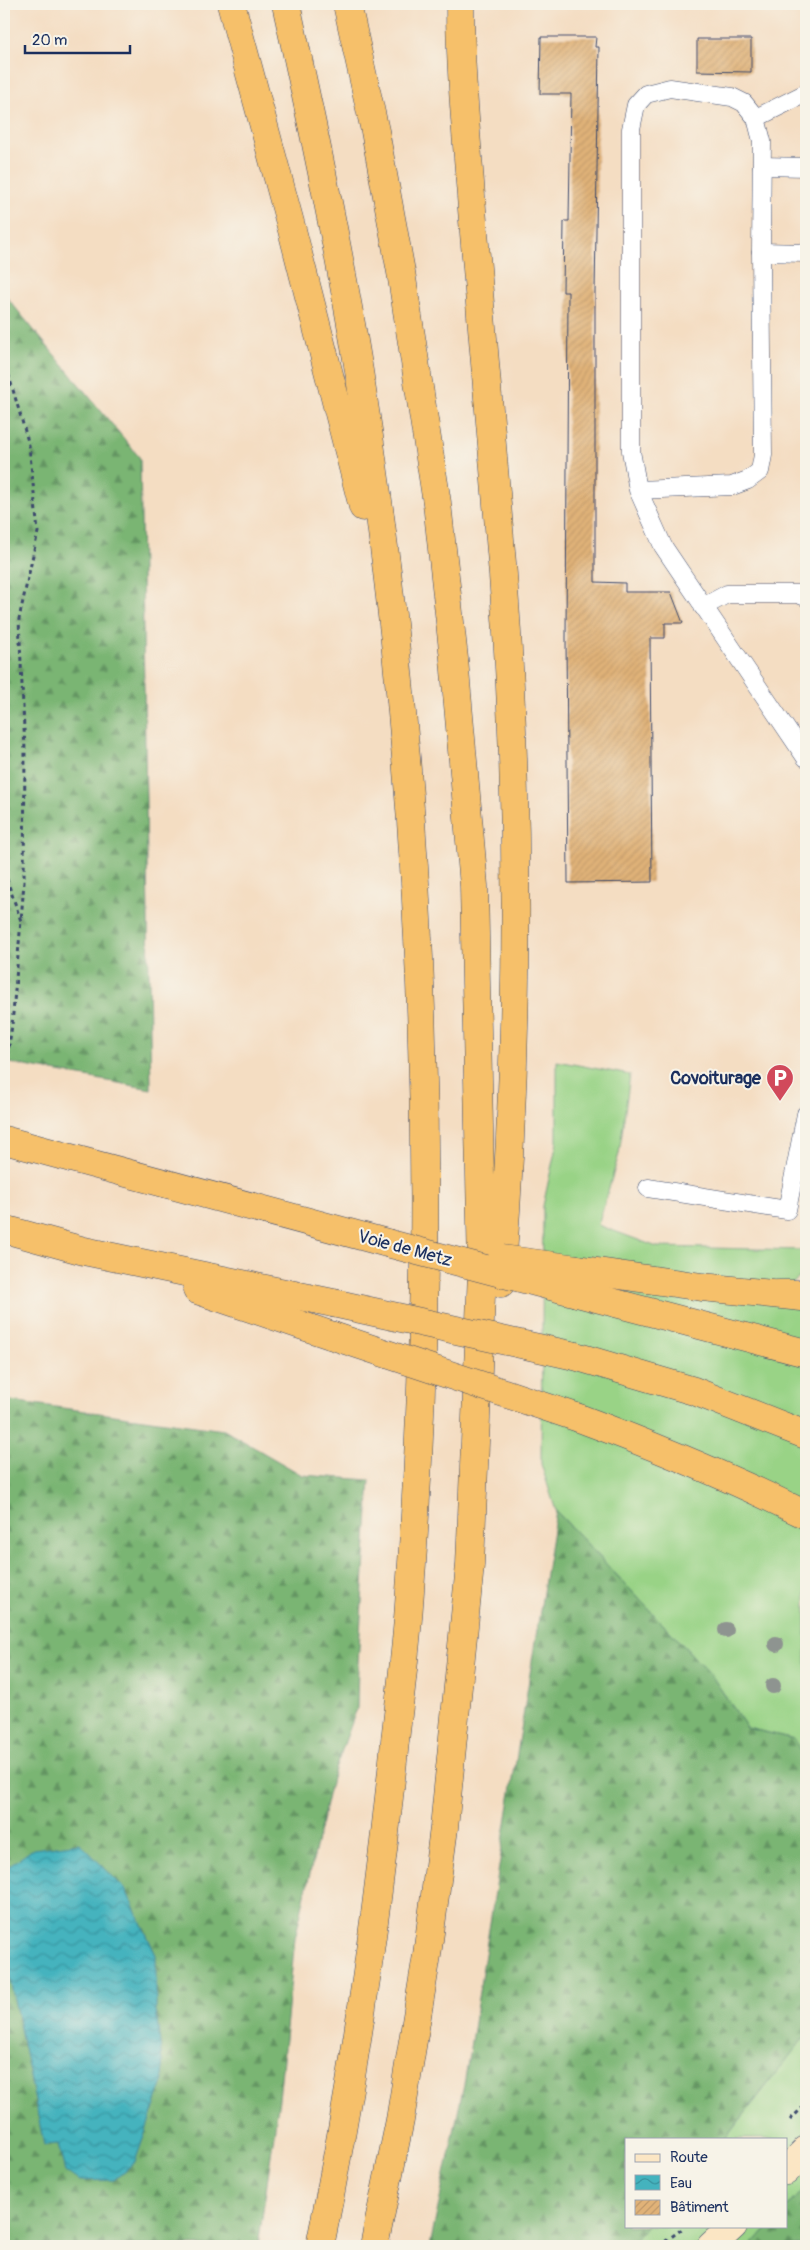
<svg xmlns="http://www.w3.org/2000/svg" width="810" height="2250" font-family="Pangolin,sans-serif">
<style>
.grass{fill:#99d386;stroke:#5a8172}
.forest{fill:url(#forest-firs);stroke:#4a7268}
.water{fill:url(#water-waves);stroke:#30718e}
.building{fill:url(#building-hatch)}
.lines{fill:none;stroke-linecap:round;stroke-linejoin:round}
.service-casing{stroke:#3c496d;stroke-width:19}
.secondary-casing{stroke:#3c496d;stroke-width:29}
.trunk-casing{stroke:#3c496d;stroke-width:29}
.motorway-casing{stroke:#3c496d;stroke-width:29}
.path{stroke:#3c496d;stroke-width:3;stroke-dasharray:4 4;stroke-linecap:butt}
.service{stroke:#fff;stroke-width:18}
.secondary{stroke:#fbe6c4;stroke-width:28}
.trunk{stroke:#f6c06b;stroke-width:28}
.motorway{stroke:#f6c06b;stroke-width:28}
.trunk-bridge-casing{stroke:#3c496d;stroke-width:29;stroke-linecap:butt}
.trunk-bridge{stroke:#f6c06b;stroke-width:28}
.tree{fill:#8e9490}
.labels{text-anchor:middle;stroke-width:4;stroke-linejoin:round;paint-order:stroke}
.poi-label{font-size:18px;font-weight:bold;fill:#1b2f5e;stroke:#f7f3e8;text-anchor:end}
.street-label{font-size:18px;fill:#1b2f5e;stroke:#f7f3e8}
</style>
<defs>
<pattern id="forest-firs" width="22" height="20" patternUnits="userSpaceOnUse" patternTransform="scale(1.25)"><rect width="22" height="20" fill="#7ab573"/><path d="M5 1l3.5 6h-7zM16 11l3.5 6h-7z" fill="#639462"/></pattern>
<pattern id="water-waves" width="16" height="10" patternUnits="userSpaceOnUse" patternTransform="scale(1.25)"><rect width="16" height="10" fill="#44b3be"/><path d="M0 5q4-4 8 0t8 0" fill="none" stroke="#38929e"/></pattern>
<pattern id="building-hatch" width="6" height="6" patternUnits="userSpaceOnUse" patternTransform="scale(1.25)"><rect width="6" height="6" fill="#e0b278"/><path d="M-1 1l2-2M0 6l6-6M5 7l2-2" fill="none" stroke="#c0996a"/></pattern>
</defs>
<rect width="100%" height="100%" fill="#f7f3e8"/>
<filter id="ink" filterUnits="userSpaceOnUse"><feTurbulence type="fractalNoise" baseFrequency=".02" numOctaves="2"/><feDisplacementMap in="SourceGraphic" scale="10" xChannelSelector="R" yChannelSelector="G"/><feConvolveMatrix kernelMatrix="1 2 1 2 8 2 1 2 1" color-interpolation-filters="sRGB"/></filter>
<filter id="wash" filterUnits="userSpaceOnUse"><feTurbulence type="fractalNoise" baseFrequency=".0096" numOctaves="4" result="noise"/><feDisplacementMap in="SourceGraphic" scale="20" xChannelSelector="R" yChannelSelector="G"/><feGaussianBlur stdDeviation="1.12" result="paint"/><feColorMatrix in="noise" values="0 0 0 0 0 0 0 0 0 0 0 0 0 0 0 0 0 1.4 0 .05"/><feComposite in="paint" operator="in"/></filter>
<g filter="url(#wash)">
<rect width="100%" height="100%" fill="#f4ddc2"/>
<g class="grass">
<polygon points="557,1061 630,1075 619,1154 598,1225 657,1247 806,1250 806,1272 780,1294 806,1294 806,1759 794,1739 747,1728 711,1675 556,1511 541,1464 543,1206 557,1142"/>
<polygon points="806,2035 806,2186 786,2208 786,2139 725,2139"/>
<polygon points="647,2226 769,2226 751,2246 629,2246"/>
</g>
<g class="forest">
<polygon points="4,294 140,458 151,1089 4,1062"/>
<polygon points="4,1400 224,1430 302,1475 370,1480 358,1663 357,1708 332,1778 295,1938 279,2099 258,2246 4,2246"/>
<polygon points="556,1511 711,1675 747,1728 794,1739 806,1759 806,2035 725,2139 626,2139 626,2226 647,2226 629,2246 430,2246 465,2079"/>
<polygon points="806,2186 806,2246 751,2246 769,2226 786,2226 786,2208"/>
</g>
<polygon class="water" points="80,1843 126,1890 156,1955 156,2010 164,2079 135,2162 114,2180 79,2181 65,2171 58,2144 44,2145 4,1950 4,1870 33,1849"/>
<g id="blocks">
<g class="building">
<polygon points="541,37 596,37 595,47 599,47 595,292 595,582 625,583 625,592 671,592 683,623 665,623 665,638 650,638 652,882 568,883 566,638 568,292 563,292 564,221 569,221 571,94 540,94"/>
<polygon points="697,39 751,39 751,72 697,71"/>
</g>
</g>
</g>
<g filter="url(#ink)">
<use href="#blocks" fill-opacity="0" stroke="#3c496d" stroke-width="1"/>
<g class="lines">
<defs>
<g id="service">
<polyline points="756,118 806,93"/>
<polyline points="762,166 806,167"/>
<polyline points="761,252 806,253"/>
<polyline points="638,490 732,486 748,480 760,471 763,455 761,252 762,141 756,118 744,103 732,97 670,88 646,94 636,105 631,129 631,451 638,490 663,546 806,758"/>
<polyline points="703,607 727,594 798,594 806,597"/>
<polyline points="648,1188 787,1210 806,1114"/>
</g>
<g id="secondary">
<polyline points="786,2171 806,2150"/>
<polyline points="711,2246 733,2226"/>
</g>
<g id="trunk">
<polyline points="4,1140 387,1243"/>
<polyline points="4,1229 84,1251 333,1303"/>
<polyline points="577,1269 702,1287 802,1297"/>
<polyline points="197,1290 333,1336"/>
<polyline points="577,1293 806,1353"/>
<polyline points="575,1356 694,1391 806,1435"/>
<path d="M579 1418C657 1447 732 1478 806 1515"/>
</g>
<g id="motorway">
<polyline points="231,4 292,230 363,507"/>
<path d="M286 4C313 126 339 248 359 371 424 778 440 1195 409 1605 406 1651 400 1696 395 1741 378 1911 354 2079 320 2246"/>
<polyline points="347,4 375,131 401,272 437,503 454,659 474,886 482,1271 470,1565 444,1828 427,1955 400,2120 374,2246"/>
<path d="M460 4C460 72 467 141 472 209 482 331 493 453 503 575 521 810 519 1048 501 1283"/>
<polyline points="779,1294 806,1294"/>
</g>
</defs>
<use href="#service" class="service-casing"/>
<use href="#secondary" class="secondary-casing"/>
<use href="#trunk" class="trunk-casing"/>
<use href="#motorway" class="motorway-casing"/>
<g class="path">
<polyline points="4,359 29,445 38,532 19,619 25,750 24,882 21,921"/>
<polyline points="4,871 21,921 12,1025 4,1079"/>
<polyline points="790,2120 806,2104"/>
<polyline points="659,2246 682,2229"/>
</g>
<use href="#service" class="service"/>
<use href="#secondary" class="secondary"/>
<use href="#trunk" class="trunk"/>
<use href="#motorway" class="motorway"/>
<defs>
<g id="trunk-bridge">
<polyline points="387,1243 577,1293"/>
<polyline points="502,1259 577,1269"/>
<polyline points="333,1303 575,1356"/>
<polyline points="333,1336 579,1418"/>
</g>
</defs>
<use href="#trunk-bridge" class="trunk-bridge-casing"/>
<use href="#trunk-bridge" class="trunk-bridge"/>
</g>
<g class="tree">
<circle cx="726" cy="1630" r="8"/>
<circle cx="776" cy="1644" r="8"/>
<circle cx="773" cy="1686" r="8"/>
</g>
</g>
<defs>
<symbol id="parking-pin" viewBox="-11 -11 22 30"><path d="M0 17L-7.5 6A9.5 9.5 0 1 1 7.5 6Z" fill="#d1495b" stroke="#f7f3e8"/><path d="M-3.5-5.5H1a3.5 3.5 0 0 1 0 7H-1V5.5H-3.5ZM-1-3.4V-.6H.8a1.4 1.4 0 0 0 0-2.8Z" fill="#fff"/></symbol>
</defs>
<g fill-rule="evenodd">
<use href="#parking-pin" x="764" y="1062" width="32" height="43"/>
</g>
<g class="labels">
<g class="poi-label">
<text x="761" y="1084">Covoiturage</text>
</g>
<g class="street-label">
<text transform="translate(405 1248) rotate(15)" y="6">Voie de Metz</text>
</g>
</g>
<rect width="810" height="2250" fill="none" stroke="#f7f3e8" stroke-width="20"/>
<rect x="625" y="2138" width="162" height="90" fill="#f7f3e8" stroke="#9fa5b1"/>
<rect x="635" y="2154" width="25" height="8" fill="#fbe6c4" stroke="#9fa5b1"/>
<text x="670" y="2162" font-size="15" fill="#1b2f5e">Route</text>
<rect x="635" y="2175" width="25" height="15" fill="url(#water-waves)" stroke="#9fa5b1"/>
<text x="670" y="2188" font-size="15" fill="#1b2f5e">Eau</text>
<rect x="635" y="2200" width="25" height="15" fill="url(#building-hatch)" stroke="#9fa5b1"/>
<text x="670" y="2212" font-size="15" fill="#1b2f5e">Bâtiment</text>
<path d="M25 45v8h105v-8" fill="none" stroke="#1b2f5e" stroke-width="2.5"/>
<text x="32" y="45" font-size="15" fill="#1b2f5e" stroke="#f7f3e8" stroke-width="4" paint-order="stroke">20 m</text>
</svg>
